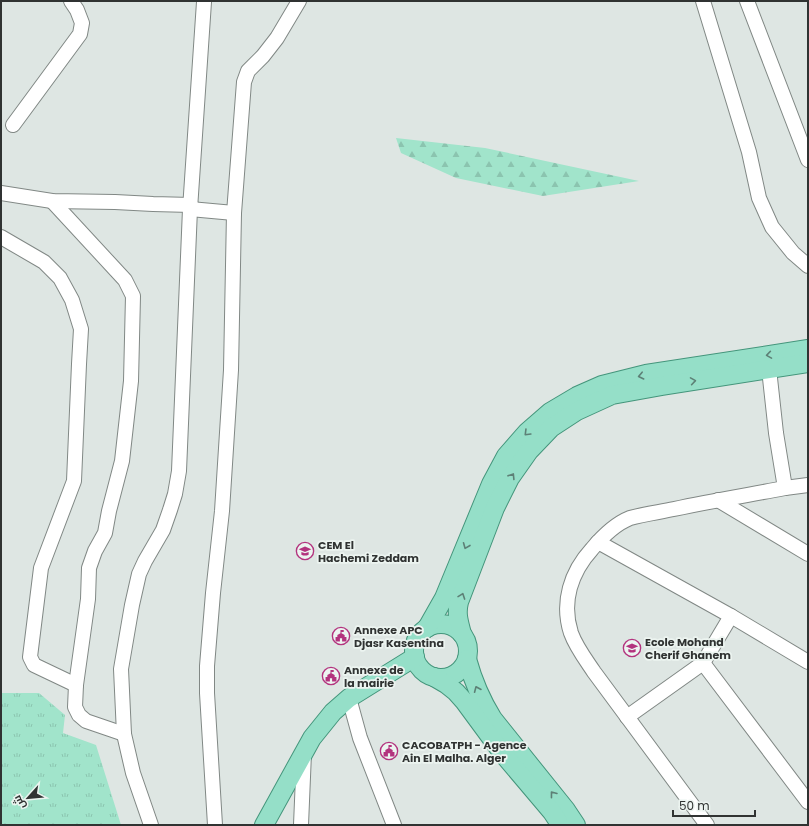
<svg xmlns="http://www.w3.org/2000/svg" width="809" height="826" font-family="Poppins,Cairo,sans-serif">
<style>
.forest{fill:url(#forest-firs)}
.park{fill:url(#park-tufts)}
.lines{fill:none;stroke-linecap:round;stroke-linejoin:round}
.minor-casing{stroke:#818885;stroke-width:16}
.major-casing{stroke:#44957b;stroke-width:20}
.minor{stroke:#fff;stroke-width:14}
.major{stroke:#95dfc8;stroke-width:18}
.oneway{stroke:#5d8076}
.labels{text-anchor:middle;stroke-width:3.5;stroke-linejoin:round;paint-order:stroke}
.poi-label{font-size:11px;font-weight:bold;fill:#303332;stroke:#ecf4f0;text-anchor:start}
</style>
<defs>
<pattern id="forest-firs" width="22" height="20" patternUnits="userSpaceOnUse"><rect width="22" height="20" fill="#a1e4cb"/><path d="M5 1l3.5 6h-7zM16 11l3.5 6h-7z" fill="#8bc4af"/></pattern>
<pattern id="park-tufts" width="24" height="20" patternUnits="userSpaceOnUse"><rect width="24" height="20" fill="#a1e4cb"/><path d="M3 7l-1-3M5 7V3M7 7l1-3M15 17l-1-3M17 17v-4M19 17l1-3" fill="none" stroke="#8bc4af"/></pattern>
</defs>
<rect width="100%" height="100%" fill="#dee6e3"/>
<polygon class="forest" points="396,138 485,148 639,181 543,196 456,178 401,153"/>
<polygon class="park" points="1,693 39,693 65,715 63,733 96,745 121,825 1,825"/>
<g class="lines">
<defs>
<g id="minor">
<polyline points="703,1 749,152 759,198 772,227 793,253 808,266"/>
<polyline points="747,1 808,160"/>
<polyline points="13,125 80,34 82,23 77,10 71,1"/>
<polyline points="1,193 52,201 115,202 153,204 191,205"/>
<polyline points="52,201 125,280 133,296 131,381 122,461 109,511 105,533 95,551 89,568 88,599 76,685 75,707 79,715 86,721 124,734"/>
<polyline points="190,209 234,213"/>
<polyline points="1,237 44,262 60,278 72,300 81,329 79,364 74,481 41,568 30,657 34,665 76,685"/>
<polyline points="785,488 808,485"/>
<polyline points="718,500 808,554"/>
<polyline points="598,542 731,616 808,662"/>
<polyline points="703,663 808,802"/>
<polyline points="349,698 360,738 394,825"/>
<polyline points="627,717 703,663 731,616"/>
<polyline points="151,825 133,773 124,734 121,669 132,605 139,574 145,561 163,530 170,510 175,494 179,471 190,209 204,2"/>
<polyline points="215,825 207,693 207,666 213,593 222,511 231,370 234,213 244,82 248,71 263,56 277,38 299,1"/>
<polyline points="301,825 304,753"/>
<path d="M707 825 594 672C586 660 576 647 571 633 561 602 571 572 592 549 602 537 615 524 630 518 644 514 660 512 674 509 711 501 748 495 785 488L776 433 769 369"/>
</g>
<g id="major">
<circle cx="441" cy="651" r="27"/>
<polyline points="427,628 444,598 491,484 506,456 527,432 550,412 577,396 602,385 646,374 808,349"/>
<path d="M462 634C459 622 456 614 459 602L495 508 510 478 529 451 551 428 577 411 612 395 662 386 808 363"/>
<path d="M467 659C473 681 481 700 493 719L566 810 576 825"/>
<polyline points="434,677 446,684 456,692 464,701 503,754 552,812 558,821"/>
<polyline points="264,825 312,738 333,712 349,698 415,657"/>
</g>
</defs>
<use href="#minor" class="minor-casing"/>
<use href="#major" class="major-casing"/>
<use href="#minor" class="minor"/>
<use href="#major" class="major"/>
</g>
<defs><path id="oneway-chevron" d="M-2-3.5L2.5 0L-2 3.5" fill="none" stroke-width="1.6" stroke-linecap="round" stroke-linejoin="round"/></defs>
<g class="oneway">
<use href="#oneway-chevron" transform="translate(769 355) rotate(171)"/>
<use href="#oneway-chevron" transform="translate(641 376) rotate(167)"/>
<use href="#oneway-chevron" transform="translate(693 381) rotate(-9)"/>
<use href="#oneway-chevron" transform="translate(527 433) rotate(135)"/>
<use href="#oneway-chevron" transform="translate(512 476) rotate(-58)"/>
<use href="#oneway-chevron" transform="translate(466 546) rotate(112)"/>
<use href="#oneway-chevron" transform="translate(462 596) rotate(-70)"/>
<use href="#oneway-chevron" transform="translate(477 689) rotate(-113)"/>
<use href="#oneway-chevron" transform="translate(553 794) rotate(-128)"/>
</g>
<defs>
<symbol id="school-ring" viewBox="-11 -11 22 22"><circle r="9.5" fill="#ecf4f0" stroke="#b3337e" stroke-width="1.5"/><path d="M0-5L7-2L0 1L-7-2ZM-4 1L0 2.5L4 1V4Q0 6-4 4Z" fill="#b3337e"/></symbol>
<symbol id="civic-ring" viewBox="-11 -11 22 22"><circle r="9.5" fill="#ecf4f0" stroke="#b3337e" stroke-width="1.5"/><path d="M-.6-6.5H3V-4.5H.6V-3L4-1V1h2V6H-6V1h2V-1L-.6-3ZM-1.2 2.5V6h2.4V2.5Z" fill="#b3337e"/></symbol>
</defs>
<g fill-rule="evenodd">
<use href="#school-ring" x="295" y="541" width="20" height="20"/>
<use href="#civic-ring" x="331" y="626" width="20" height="20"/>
<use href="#school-ring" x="622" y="638" width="20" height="20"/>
<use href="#civic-ring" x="321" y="666" width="20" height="20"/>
<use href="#civic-ring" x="379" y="741" width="20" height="20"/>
</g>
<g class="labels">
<g class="poi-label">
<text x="318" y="549">CEM El<tspan x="318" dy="13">Hachemi Zeddam</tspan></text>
<text x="354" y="634">Annexe APC<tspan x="354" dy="13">Djasr Kasentina</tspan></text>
<text x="645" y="646">Ecole Mohand<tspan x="645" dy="13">Cherif Ghanem</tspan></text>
<text x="344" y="674">Annexe de<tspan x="344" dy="13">la mairie</tspan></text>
<text x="402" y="749">CACOBATPH - Agence<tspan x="402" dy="13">Ain El Malha. Alger</tspan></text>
</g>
</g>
<rect width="809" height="826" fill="none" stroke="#303332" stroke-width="4"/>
<g transform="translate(28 798) rotate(243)" stroke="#ecf4f0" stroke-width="3" paint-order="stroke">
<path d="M0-3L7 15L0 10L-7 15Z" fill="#303332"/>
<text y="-6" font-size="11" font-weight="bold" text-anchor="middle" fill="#303332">ش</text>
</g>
<path d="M673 810v6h82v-6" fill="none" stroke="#303332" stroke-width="2"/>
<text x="679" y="810" font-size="12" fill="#303332" stroke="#ecf4f0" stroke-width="3" paint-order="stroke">50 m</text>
</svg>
